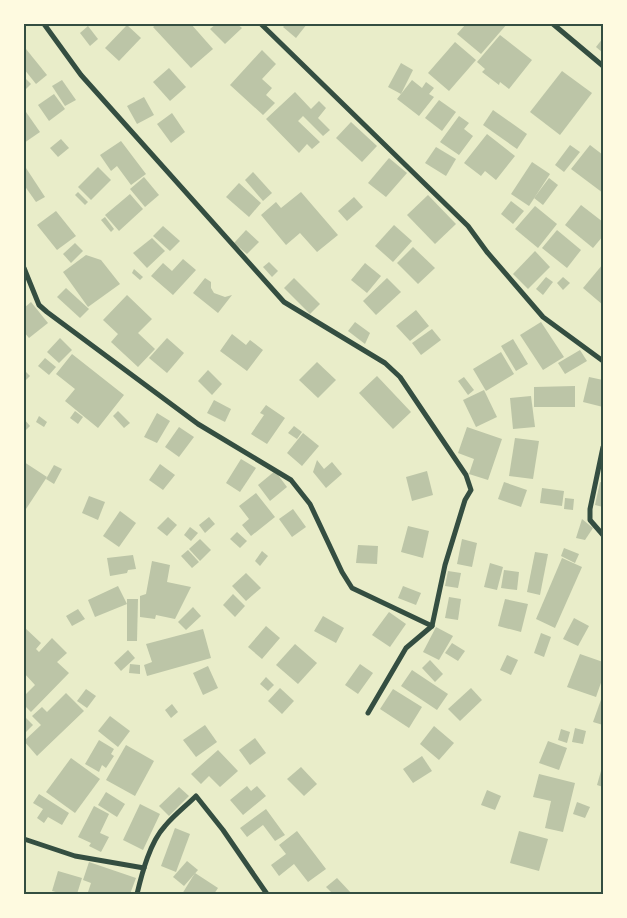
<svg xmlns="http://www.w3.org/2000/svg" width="627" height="918" font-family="Helvetica,sans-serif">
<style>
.building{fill:#bcc5a7}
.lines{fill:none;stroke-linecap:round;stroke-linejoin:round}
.minor{stroke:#344e41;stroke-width:5}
.neatline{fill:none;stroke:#344e41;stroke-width:2}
</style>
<rect width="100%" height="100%" fill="#e9edc9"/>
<g class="building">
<polygon points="157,24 191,24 213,49 191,68 153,27"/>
<polygon points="216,24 237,24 242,28 225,44 210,29"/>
<polygon points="286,24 307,24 296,38 283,27"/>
<polygon points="466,24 507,24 481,54 457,34"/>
<polygon points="127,25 141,38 119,61 105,48"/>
<polygon points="88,26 98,39 90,46 80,33"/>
<polygon points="500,35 532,60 509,89 500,82 499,85 482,72 485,69 477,62"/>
<polygon points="603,38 603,53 596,47"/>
<polygon points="455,42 476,60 449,91 428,73"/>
<polygon points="26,49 47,75 36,84 24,69 24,50"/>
<polygon points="262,50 276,64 262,79 272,88 266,95 275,103 263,115 230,85"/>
<polygon points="401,63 413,70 401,94 388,87"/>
<polygon points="169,68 186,87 170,101 153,82"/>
<polygon points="562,71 592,93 560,135 530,112"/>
<polygon points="24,77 31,84 24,91"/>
<polygon points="62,80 76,100 65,106 52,86"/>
<polygon points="412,80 422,88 426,82 434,88 429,94 434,97 419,116 397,99"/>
<polygon points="295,92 311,109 319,101 326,108 318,118 330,130 323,136 303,116 298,121 320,142 312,149 307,144 299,153 266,119"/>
<polygon points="54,94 65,109 49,121 38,105"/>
<polygon points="144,97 154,115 137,124 127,106"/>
<polygon points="439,100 456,112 442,131 425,118"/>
<polygon points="493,110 527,134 517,149 483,125"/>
<polygon points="26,112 40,132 24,143 24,114"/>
<polygon points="172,113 185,132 171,143 157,124"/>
<polygon points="459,116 469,123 464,129 473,136 459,155 440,142"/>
<polygon points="351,122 377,146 362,162 336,138"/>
<polygon points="487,134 515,156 496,180 485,171 481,176 464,163"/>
<polygon points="61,139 69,148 58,157 50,148"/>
<polygon points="121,141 146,174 131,185 117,166 111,171 100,155"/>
<polygon points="570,145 580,152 564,172 555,165"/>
<polygon points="590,145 603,155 603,193 571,169"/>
<polygon points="436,147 456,159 446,176 425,163"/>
<polygon points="389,158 407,173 386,197 368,183"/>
<polygon points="532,162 550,174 529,206 511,194"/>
<polygon points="24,165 45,197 36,202 24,185"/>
<polygon points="98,167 111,180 91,200 78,187"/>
<polygon points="253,172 272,193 263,201 245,180"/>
<polygon points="144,177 159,195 145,207 130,189"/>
<polygon points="549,178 558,185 543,205 534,198"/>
<polygon points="239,183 261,203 249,217 226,197"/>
<polygon points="78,192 88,202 85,205 75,195"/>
<polygon points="301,192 338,235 317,252 300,233 286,245 261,215 276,202 281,208"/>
<polygon points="130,194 143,209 119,231 105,215"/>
<polygon points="428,195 456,224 435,244 407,215"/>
<polygon points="354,197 363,207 347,221 338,211"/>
<polygon points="511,201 524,211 513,224 501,214"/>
<polygon points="581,205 603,222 603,236 593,248 565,225"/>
<polygon points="535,206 557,224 538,248 515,229"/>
<polygon points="56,211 76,236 57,250 37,225"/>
<polygon points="105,217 114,229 111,232 101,220"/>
<polygon points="394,225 412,241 393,262 375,246"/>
<polygon points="163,226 180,241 170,251 153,236"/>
<polygon points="246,230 259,242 247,254 234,243"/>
<polygon points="557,230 581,250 567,268 542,248"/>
<polygon points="152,238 165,251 147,268 133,253"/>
<polygon points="75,243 83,251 71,263 63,254"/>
<polygon points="413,247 435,268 418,284 397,263"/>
<polygon points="535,251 550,267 528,289 513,274"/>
<polygon points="86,255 101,260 120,284 88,307 63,272"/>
<polygon points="183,259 196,270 173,295 151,276 163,263 172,271"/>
<polygon points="269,262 278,271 272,277 263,267"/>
<polygon points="365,263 381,276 367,293 351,280"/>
<polygon points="603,264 603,305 583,288"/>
<polygon points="134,269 143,277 140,280 132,273"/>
<polygon points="546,277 553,282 543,295 536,289"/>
<polygon points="563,277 570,283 563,290 557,283"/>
<polygon points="205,278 211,282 211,288 214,293 225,297 232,295 218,313 193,293"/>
<polygon points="294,278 320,304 310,314 284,288"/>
<polygon points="387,278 401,292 376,315 363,301"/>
<polygon points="66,288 89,309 80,318 57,297"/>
<polygon points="127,295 152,319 138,333 155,349 138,367 111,342 118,334 103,320"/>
<polygon points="31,302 48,323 29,338 24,332 24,308"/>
<polygon points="416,310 429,326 410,341 396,326"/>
<polygon points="355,322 370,333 365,344 348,331"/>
<polygon points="541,322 564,357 543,370 520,335"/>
<polygon points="432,329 441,340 421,355 412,343"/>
<polygon points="232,334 246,345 250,340 263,350 247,371 220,351"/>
<polygon points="60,338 72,350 59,363 47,352"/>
<polygon points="167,338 184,353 167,373 149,358"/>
<polygon points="513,339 528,364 516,371 501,346"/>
<polygon points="580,350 587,361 565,374 558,363"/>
<polygon points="501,352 514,374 486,391 473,369"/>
<polygon points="72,354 124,395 98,428 65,401 75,389 56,374"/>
<polygon points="45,358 56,367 49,375 38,366"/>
<polygon points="317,362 336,380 318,398 299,380"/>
<polygon points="24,370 30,376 24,382"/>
<polygon points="208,370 222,384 212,395 198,381"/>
<polygon points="377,376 411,412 393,429 359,393"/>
<polygon points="464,377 474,390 468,395 458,381"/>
<polygon points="589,377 603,380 603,407 583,402"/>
<polygon points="575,386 575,407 534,407 534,387"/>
<polygon points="484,390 497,417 476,427 463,400"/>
<polygon points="531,396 535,427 513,429 510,398"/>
<polygon points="214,400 231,409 225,422 207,413"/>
<polygon points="266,405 285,418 267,444 251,434 264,415 260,413"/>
<polygon points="75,411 83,417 78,424 70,418"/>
<polygon points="118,411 130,423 124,428 113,416"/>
<polygon points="157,413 170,421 157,443 144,437"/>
<polygon points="39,416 47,422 44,427 36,422"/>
<polygon points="24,419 30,426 24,432"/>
<polygon points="294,426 302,432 297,439 288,433"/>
<polygon points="179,427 194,437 179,457 165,447"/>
<polygon points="467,427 502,439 488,480 469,474 474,459 458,453"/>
<polygon points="303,433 319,446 302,466 287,453"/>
<polygon points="515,438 539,441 533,479 509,476"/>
<polygon points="241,459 256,468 240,492 226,483"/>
<polygon points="317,460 324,469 332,462 342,474 326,488 313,472"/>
<polygon points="24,462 47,477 24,512"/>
<polygon points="160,464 175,475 163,490 149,480"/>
<polygon points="54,465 62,469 54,484 46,479"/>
<polygon points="275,471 287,487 270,501 258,485"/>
<polygon points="427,471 433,495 412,501 406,477"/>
<polygon points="504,482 527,490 521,507 498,499"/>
<polygon points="600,482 603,483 603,507 595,505"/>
<polygon points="542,488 564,491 562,506 540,503"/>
<polygon points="256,493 275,517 251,536 242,525 249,519 239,506"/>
<polygon points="89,496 105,502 98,520 82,513"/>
<polygon points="565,498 574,499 573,510 564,509"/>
<polygon points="293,509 306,527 292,537 279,519"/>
<polygon points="120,511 136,523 119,547 103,536"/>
<polygon points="168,517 177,525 167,536 157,528"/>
<polygon points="209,517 215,524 205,533 199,525"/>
<polygon points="582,519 593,528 585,540 576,538"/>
<polygon points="408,526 429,531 423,558 401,552"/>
<polygon points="190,527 198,533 191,541 184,535"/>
<polygon points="237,532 247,541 240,548 230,539"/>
<polygon points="200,539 211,550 200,561 189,549"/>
<polygon points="462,539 477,543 472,567 457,564"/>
<polygon points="358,545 378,546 377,564 356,563"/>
<polygon points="564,548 579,554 575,563 561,556"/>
<polygon points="188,550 199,562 192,568 181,556"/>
<polygon points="262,551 268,556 260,566 255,561"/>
<polygon points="535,552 548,554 540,595 527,592"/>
<polygon points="133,555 136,569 128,570 127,573 110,576 107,558"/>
<polygon points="562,558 582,567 555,628 536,619"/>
<polygon points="152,561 170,565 167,582 191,587 175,619 156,615 155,619 140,617 140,596 146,594"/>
<polygon points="490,563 503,567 497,590 484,587"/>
<polygon points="504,570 519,572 517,590 501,588"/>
<polygon points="448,571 461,573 458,588 445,586"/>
<polygon points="246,573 261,588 246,601 232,586"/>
<polygon points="118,586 127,604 95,617 88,600"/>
<polygon points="403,586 421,593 416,605 398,598"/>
<polygon points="233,594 245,606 235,617 223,605"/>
<polygon points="449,597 461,599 458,620 445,618"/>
<polygon points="127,599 138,599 137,641 127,641"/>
<polygon points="505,599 528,604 521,632 498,626"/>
<polygon points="193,607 201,616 186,630 178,622"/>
<polygon points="78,609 85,619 72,626 66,616"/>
<polygon points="389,612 406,624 390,647 372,635"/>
<polygon points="323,616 344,628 336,643 314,631"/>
<polygon points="574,618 589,626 578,646 563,639"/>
<polygon points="266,626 280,638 262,659 248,647"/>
<polygon points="24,627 41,643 36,649 39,652 52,638 67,653 57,662 69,673 31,712 24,705 24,696 35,685 24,673"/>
<polygon points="436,627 453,636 439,660 423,652"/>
<polygon points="203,629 211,658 147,676 144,665 152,662 146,644"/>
<polygon points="541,633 551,637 544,657 534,653"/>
<polygon points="452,643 465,651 458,661 445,653"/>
<polygon points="295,644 317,663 298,684 276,665"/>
<polygon points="128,650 135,658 121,671 114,663"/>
<polygon points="580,654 603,662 603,677 596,697 567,687"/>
<polygon points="507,655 518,660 511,675 500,670"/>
<polygon points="430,660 443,674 435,682 422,668"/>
<polygon points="130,664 140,665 140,674 129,673"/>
<polygon points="360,664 373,673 358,694 345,685"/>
<polygon points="208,666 218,688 203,695 193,673"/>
<polygon points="412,670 448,694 437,710 401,686"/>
<polygon points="266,677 274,685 268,691 260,684"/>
<polygon points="280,688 294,701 282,714 268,701"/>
<polygon points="471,688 482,700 460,721 448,709"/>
<polygon points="86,689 96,696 87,708 77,701"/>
<polygon points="393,689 422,707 409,728 380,709"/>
<polygon points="66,693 84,711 37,756 24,741 41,725 32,716 42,707 47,712"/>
<polygon points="603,694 603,725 593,722"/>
<polygon points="172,704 178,712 171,718 165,710"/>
<polygon points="24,716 33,725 24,734"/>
<polygon points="110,716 130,731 118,747 98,731"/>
<polygon points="205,725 217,742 196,757 183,740"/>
<polygon points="434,726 454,743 439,760 420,744"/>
<polygon points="575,728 586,731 583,744 572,742"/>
<polygon points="561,729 570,732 567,743 558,740"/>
<polygon points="255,738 266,753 250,765 239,750"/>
<polygon points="99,740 114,749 111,754 114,756 106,768 102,765 99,772 85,764"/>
<polygon points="548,741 567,748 559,770 539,763"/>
<polygon points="126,745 154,761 135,796 106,780"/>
<polygon points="218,750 238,771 220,787 209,776 201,784 191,774"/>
<polygon points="422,756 432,771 413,783 403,769"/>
<polygon points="71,758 100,779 75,813 46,792"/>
<polygon points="603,764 603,787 597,785"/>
<polygon points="301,767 317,784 304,796 287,779"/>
<polygon points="539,774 575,783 563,832 545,828 551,801 533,797"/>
<polygon points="247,786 251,791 257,786 266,796 243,815 230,800"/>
<polygon points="179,787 189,796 169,816 159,806"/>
<polygon points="487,790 501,796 495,810 481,805"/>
<polygon points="106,792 125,804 117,817 98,805"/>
<polygon points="39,794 69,813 62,825 48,817 44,823 37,818 43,809 33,803"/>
<polygon points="577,802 590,807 585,818 573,814"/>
<polygon points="140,804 160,814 143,850 123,840"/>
<polygon points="94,806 109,814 100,833 109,837 101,852 89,846 91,843 78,837"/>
<polygon points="266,809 285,835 275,841 263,825 247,837 240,828"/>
<polygon points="175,828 190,834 176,872 161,866"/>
<polygon points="297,831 326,869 308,882 294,864 279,876 271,865 286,854 279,845"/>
<polygon points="519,831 548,839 539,871 510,863"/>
<polygon points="187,861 198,870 184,886 173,877"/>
<polygon points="89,862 136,878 130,894 95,894 88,892 91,883 83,880"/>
<polygon points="58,871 82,878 77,894 63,894 52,891"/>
<polygon points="195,873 218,888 214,894 182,894"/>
<polygon points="337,878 352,894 333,894 326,887"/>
</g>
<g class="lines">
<g class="minor">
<polyline points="44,24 81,75 284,302 385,363 400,377 466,475 471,490 465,500 445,565 432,626 406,648 368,713"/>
<polyline points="261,24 468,226 487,252 543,317 603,361"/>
<polyline points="553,24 603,66"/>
<polyline points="24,268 39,305 47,312 198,424 291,480 310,504 342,572 352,588 432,626"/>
<polyline points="603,447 590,509 590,520 603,535"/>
<polyline points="24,839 75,856 144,868"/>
<path d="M137 894C142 873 150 842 165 826 174 815 186 806 196 796L223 830 267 894"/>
</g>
</g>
<rect width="627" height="918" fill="none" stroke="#fefae0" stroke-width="50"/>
<rect x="25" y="25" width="577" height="868" class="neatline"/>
</svg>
